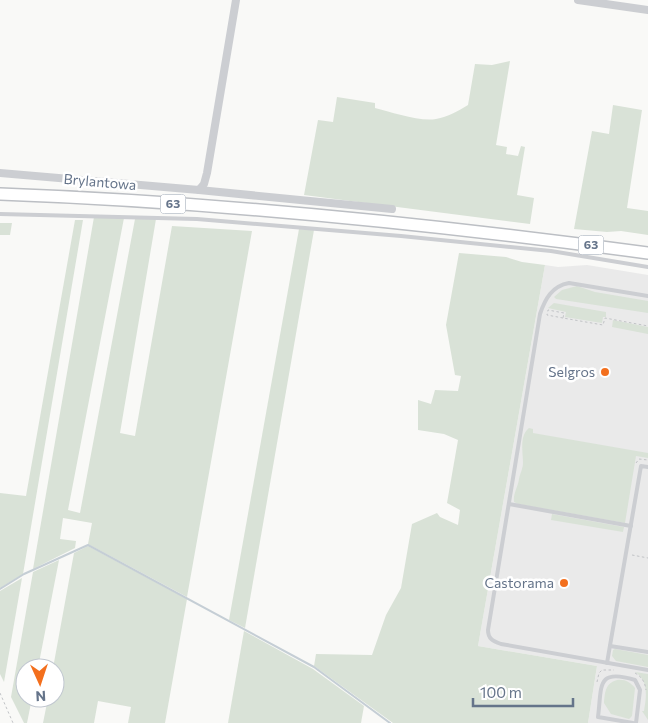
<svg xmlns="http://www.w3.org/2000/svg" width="648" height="723" font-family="Commissioner,sans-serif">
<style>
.built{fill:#eaeaea}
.green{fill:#d9e2d7}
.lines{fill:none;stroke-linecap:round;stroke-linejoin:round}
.stream{stroke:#c5ced5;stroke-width:2}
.primary-casing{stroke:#bcbfc4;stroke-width:14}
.path{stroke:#c2c4c7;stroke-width:1;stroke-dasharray:2.5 2.5;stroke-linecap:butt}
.lane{stroke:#ccced2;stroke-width:4}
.street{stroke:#ccced2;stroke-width:8}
.primary{stroke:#fff;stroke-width:11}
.poi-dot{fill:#f36f1d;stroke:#fff;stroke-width:2}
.labels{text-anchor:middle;stroke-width:5;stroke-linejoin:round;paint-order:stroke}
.shield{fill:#fff;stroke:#939ead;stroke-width:1}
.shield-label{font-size:12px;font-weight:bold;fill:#65748a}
.street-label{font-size:14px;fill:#65748a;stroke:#fff}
.poi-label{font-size:14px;fill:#65748a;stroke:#fff;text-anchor:end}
</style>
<rect width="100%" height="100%" fill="#f9f9f7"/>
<polygon class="built" points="545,265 558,267 587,265 648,275 648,723 588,723 597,666 478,646"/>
<g class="green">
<path d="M510 61 496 145 507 147 506 154 518 156 521 146 525 147 517 195 534 198 530 224 304 195 318 120 333 122 337 97 375 103V108C391 112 420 122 436 119 448 117 458 111 468 105L475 64 492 65Z"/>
<polygon points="613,105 642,110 627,208 648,211 648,235 621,231 607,232 574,229 592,131 609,134"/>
<polygon points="94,217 124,218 68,510 80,513 135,219 156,219 120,433 135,436 172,226 252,231 187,597 88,544 92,523 63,518 60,539 76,541 75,548 33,569"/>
<polygon points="75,220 83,220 23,574 0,588 0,493 26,496"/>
<polygon points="0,223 12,223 10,235 0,235"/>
<polygon points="299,229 314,230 245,628 229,620"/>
<polygon points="459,253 506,257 522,262 545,265 478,646 597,666 588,723 393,723 314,666 316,654 372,655 386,615 401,588 412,524 437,513 440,517 458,525 460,510 447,503 458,440 444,434 418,430 418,400 431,404 435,390 458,391 461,376 455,375 446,325"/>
<polygon points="577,286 595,292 648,301 648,313 556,299 554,297 562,290"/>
<polygon points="554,303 606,312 606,317 603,317 602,323 565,317 566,312 548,308"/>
<polygon points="613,320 648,327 648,334 612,327"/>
<path d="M529 428 533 429V433L648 453V458L636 456 625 523 518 504 514 502C513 493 518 487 519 479 520 474 523 468 523 463 523 452 519 436 529 428Z"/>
<polygon points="552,514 624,527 623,532 551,520"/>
<polygon points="88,546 187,599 165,723 128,723 131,707 98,701 94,723 43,723 48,698 55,698 55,668 53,668 74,553"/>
<polygon points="59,560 38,668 25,668 25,698 32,698 27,723 24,723 11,697 33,572"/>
<polygon points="22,578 4,682 0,674 0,591"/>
<polygon points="244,631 313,669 364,706 361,723 228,723"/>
<polygon points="615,649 648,655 648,667 616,661 612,656 613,650"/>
<path d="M635 672 648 674V720L642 711H644C647 695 648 680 635 672Z"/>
<path d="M617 680C625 679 630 682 635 688L632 716 629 719 611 714 604 703C605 693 605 683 617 680Z"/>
</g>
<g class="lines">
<polyline class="stream" points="0,589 24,574 88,545 314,667 390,723"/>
<defs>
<path id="primary" d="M0 194C217 202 433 224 648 253"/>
</defs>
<use href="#primary" class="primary-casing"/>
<g class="path">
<polyline points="563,318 547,315 548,310 564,313 563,318 603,325 605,318 648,326"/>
<polyline points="636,463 639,459 648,460"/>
<polyline points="632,555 648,558"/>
<path d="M635 673C642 677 645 682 646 690"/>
<polyline points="597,682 599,673 602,670 614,670"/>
<polyline points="0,693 13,723"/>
</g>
<g class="lane">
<polyline points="0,214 197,219 401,236 551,251 648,267"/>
<path d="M648 296 569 283C552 286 545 299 540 314L488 630C488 639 493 641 501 644L648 670"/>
<polyline points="509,504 631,526"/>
<polyline points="610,646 648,652"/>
<polyline points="607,663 641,466 648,467"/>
<path d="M633 723 598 717C602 686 596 668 635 680L640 690 636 723"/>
</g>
<g class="street">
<polyline points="578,0 648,10"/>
<polyline points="0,173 199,190 204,184 207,173 236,0"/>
<polyline points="199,190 392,209"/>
</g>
<use href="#primary" class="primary"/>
</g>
<g class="poi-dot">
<circle cx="605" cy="372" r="5"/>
<circle cx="564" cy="583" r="5"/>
</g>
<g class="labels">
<g class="shield">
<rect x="160.5" y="194.5" width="25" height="19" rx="4"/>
<rect x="578.5" y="235.5" width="25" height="19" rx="4"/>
</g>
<g class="shield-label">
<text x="173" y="208">63</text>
<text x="591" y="249">63</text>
</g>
<g class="street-label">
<text transform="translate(100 182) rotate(5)" y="5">Brylantowa</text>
</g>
<g class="poi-label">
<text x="595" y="377">Selgros</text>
<text x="554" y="588">Castorama</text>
</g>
</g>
<g transform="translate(40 683) rotate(177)"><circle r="24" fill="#ffffff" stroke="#c1c7d0"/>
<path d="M0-4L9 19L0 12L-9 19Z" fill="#f36f1d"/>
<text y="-8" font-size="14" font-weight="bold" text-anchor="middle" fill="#65748a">N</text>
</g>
<path d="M473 698v8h100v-8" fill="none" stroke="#65748a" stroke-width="2.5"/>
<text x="480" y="698" font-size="15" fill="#65748a" stroke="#ffffff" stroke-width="4" paint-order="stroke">100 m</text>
</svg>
